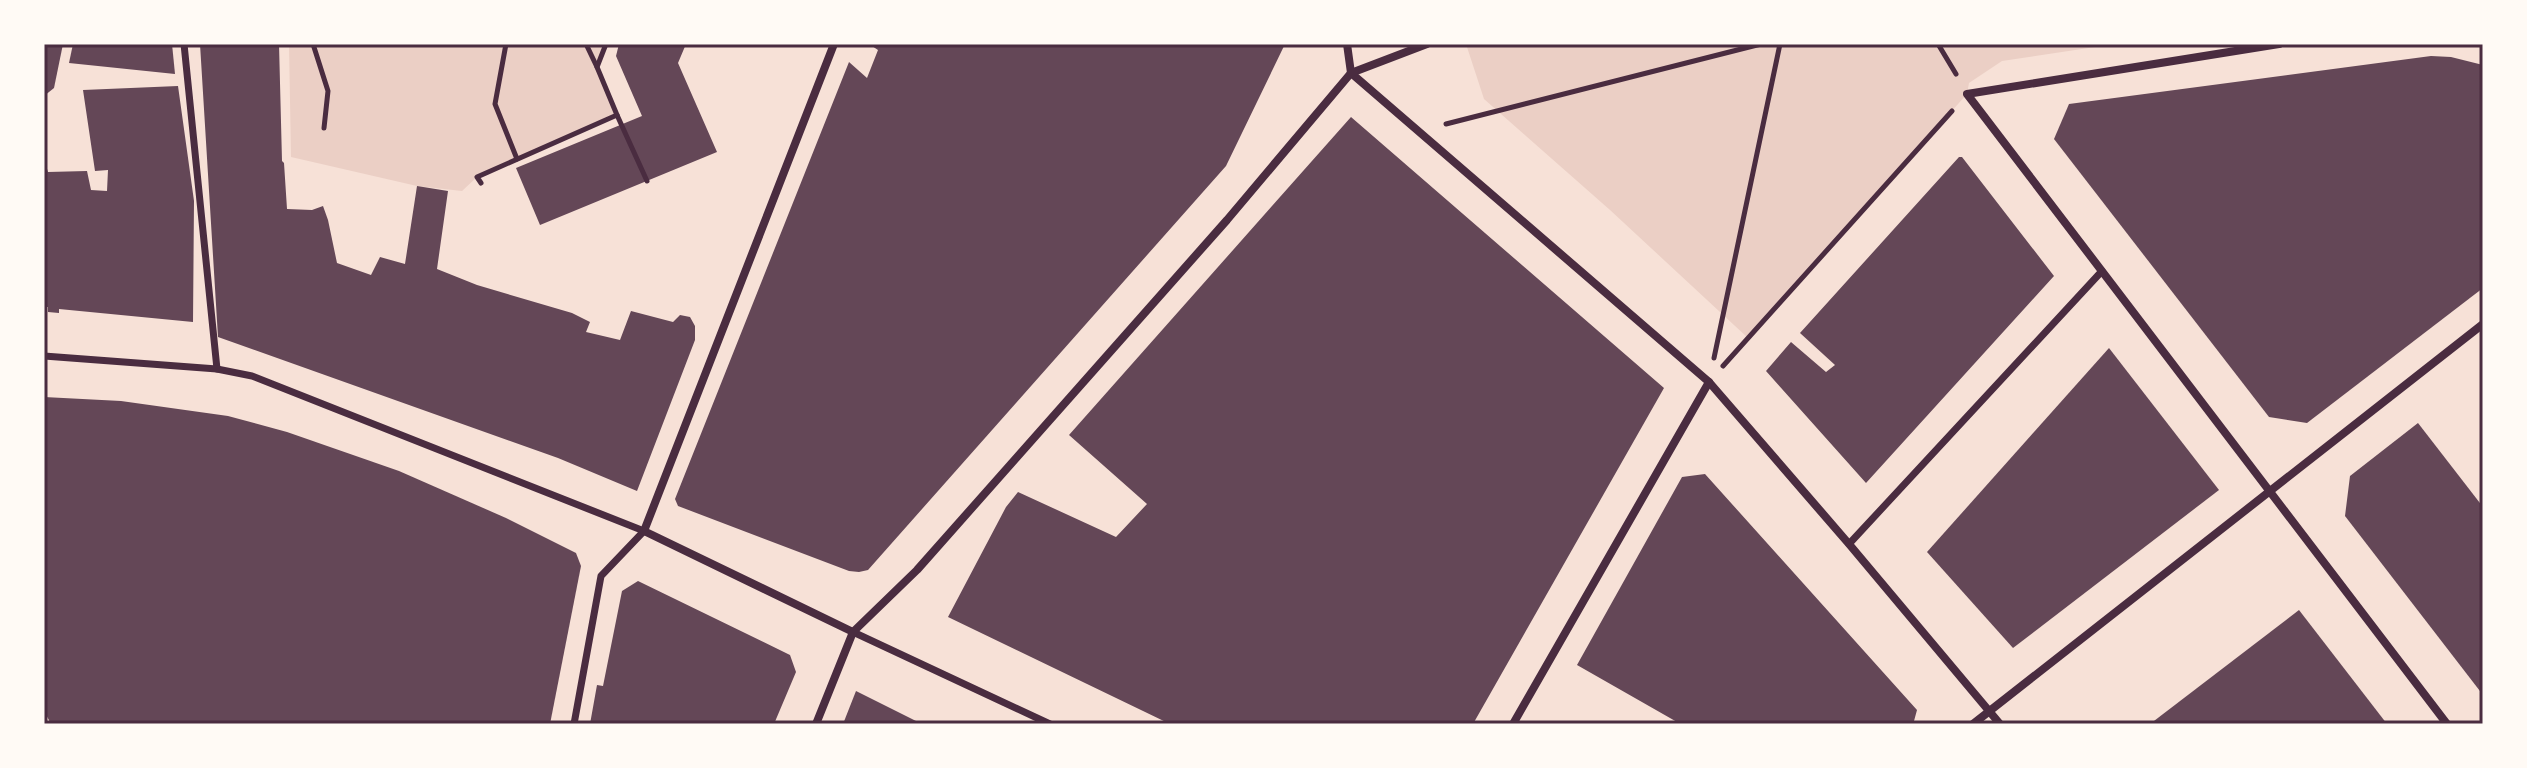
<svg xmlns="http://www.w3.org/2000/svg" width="2527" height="768" font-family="'PT Sans',sans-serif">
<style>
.green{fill:#ebcfc5}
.building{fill:#644757}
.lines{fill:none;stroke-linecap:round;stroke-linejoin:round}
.path{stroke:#4a2c40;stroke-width:5}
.pedestrian{stroke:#4a2c40;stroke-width:7}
.minor{stroke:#4a2c40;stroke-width:8}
.neatline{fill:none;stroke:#4a2c40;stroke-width:3}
</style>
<rect width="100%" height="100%" fill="#f7e1d7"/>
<g class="green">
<polygon points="289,44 606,44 597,67 617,115 477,177 462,191 417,186 291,157"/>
<polygon points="1466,44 2115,44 2002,61 1969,83 1967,94 1748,338 1610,210 1484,99"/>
</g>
<g class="building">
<polygon points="44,44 63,44 54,88 44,96"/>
<polygon points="73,44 172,44 175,74 69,63"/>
<polygon points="200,44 279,44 282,161 284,163 287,209 312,210 323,206 328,220 337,263 371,275 380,257 405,264 417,186 448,191 437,269 477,285 572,313 590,322 586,332 620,340 631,311 673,322 680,315 690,317 695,326 695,340 637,491 558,458 218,337"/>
<polygon points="619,44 686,44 678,63 717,152 540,225 516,168 642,116 616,56"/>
<polygon points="869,44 1285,44 1226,166 868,570 859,572 849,571 678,506 675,499 849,62 867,78 878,50"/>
<polygon points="2431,56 2451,57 2483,65 2483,288 2307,423 2269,417 2054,139 2069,104"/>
<polygon points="178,86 194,201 193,322 59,309 59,313 48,312 48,307 44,307 44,159 48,172 87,171 91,190 107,191 108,170 95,171 83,90"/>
<polygon points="1351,117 1664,388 1473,724 1170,724 948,617 1006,507 1018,492 1116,537 1147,504 1069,435"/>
<polygon points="1959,157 1962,157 2054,276 1866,483 1766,371 1791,342 1826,372 1835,365 1800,333"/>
<polygon points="2109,348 2219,490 2013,648 1927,552"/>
<polygon points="44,397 121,401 228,416 287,432 399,471 506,518 576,553 581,566 550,724 51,724 44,711"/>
<polygon points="2418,423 2483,507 2483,695 2345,516 2350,476"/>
<polygon points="1705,474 1917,710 1914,721 1911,724 1676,724 1677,722 1577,665 1682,477"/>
<polygon points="638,581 790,655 796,672 774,724 590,724 597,685 603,686 622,591"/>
<polygon points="2299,610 2387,724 2150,724"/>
<polygon points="856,691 922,724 843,724"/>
</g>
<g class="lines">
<g class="path">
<polyline points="313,44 328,91 324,128"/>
<polyline points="506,44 495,104 517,159"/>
<polyline points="586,44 597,67"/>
<polyline points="1938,44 1956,74"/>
<polyline points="617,115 647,181"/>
<polyline points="1446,124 1761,44"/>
<polyline points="481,183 477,177 617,115 597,67 606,44"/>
<polyline points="1714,358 1780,44"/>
<polyline points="1723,366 1952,111"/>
</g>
<g class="pedestrian">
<polyline points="184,44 217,369"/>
<polyline points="44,356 217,369 252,376 644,531 601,576 574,724"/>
<polyline points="1849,544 2102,271"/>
<polyline points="853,632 1050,724"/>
</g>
<g class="minor">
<polyline points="834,44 644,531 853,632"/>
<polyline points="1347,44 1351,73"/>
<polyline points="2279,44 1967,94 2447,724"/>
<polyline points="1351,73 1709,382 1849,544 2000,724"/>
<polyline points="816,724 853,632 917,570 1227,220 1351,73 1427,44"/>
<polyline points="1513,724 1709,382"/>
<polyline points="1973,724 2483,324"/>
</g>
</g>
<rect width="2527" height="768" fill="none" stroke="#fffaf5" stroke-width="92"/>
<rect x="46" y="46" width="2435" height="676" class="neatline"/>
</svg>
